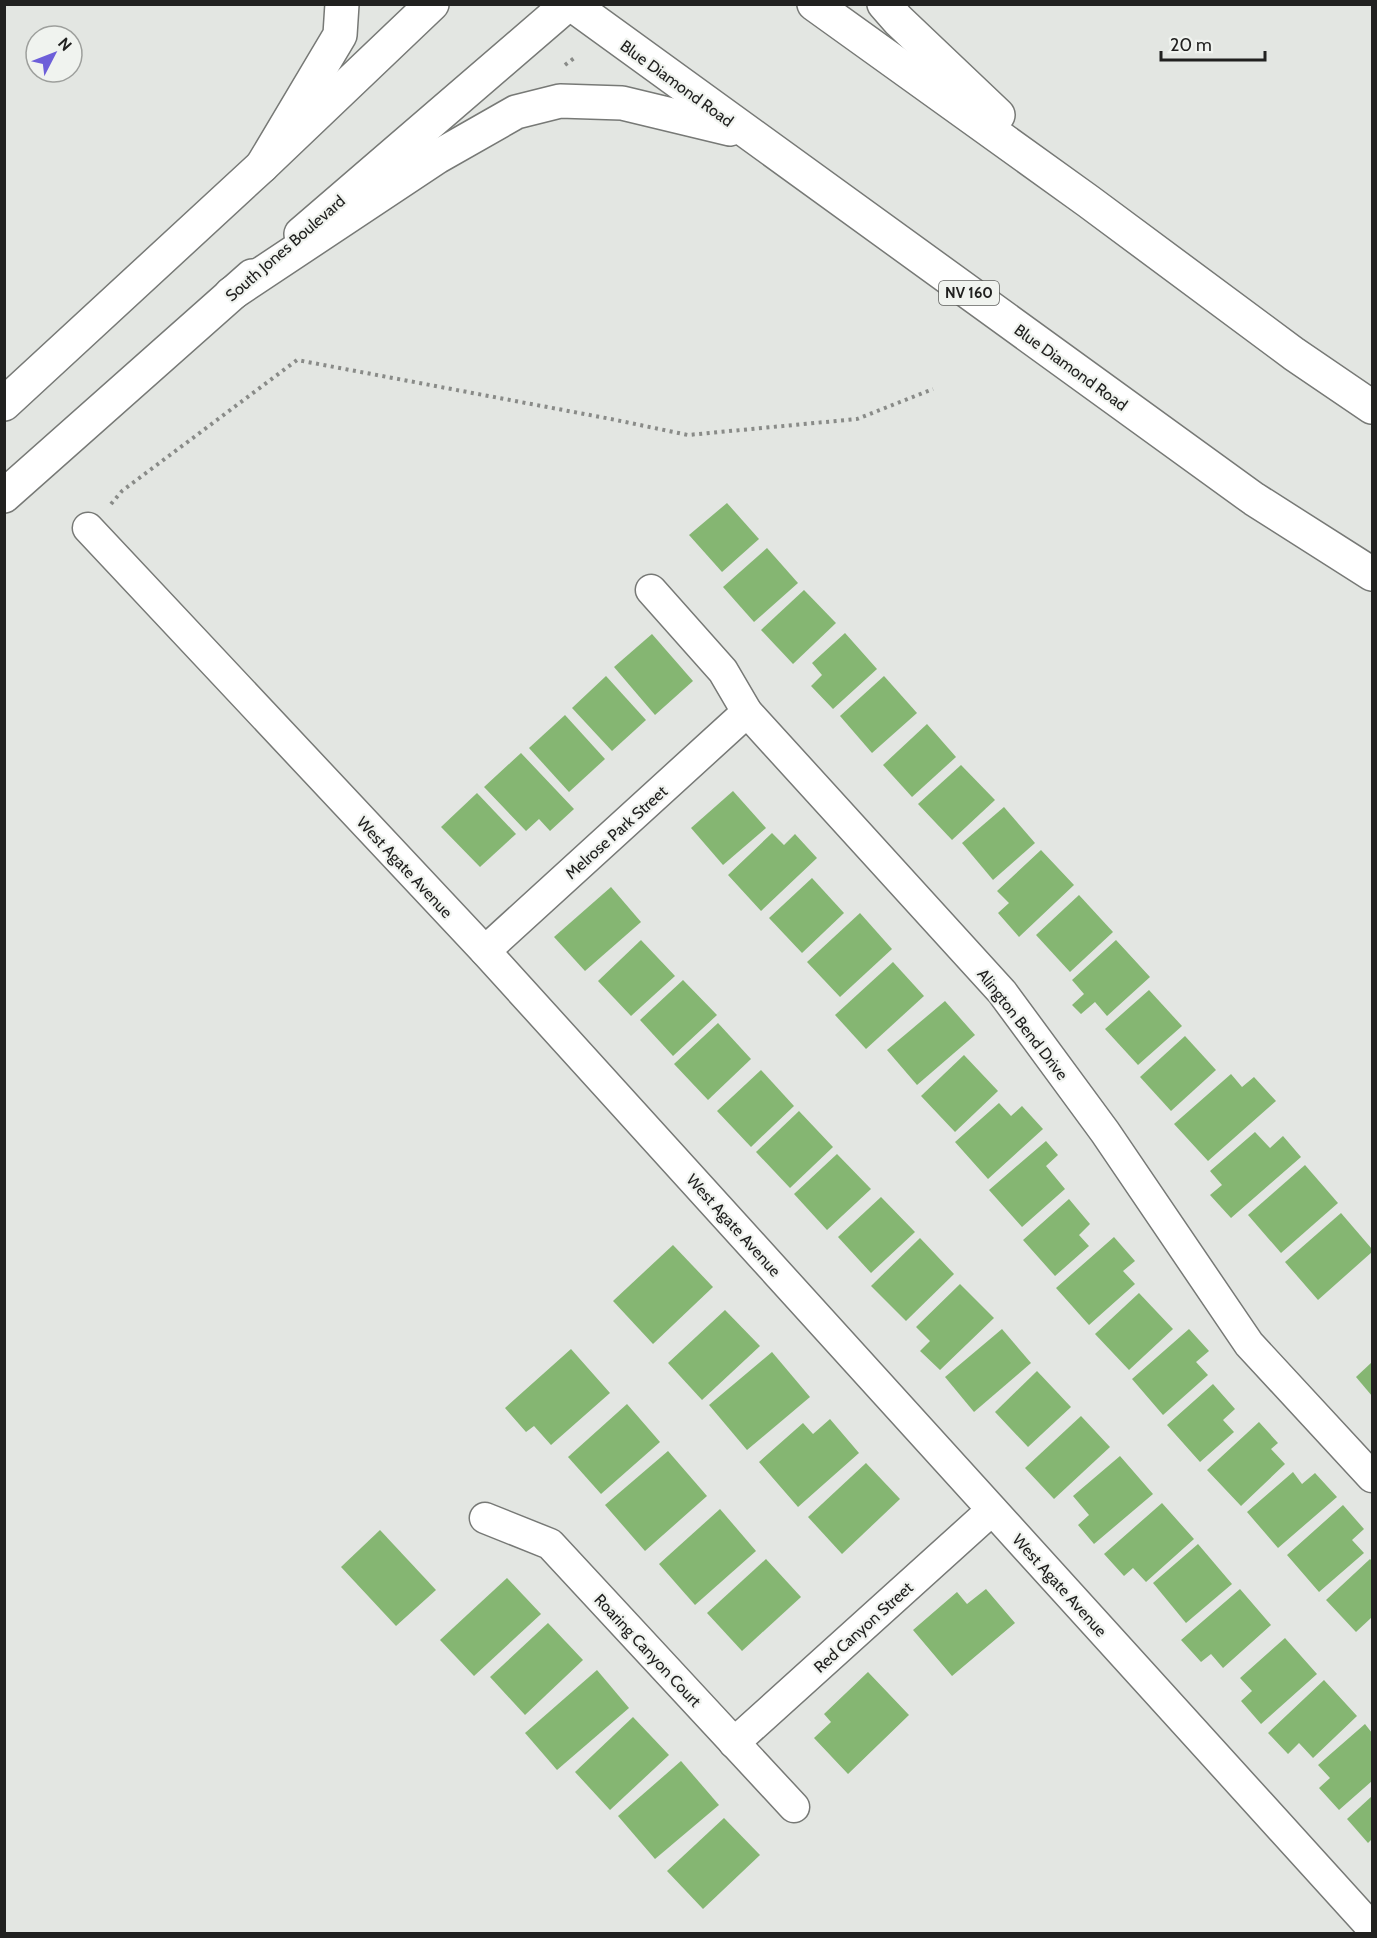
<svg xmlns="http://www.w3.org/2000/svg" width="1377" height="1938" font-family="Cabin,sans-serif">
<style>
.building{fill:#85b672}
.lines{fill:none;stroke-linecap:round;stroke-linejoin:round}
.minor-casing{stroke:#777976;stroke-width:33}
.primary-casing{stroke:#777976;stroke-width:36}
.trunk-casing{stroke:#777976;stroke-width:36}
.path{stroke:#898b88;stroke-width:4;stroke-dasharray:3 4.5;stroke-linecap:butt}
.minor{stroke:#fff;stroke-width:30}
.primary{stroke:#fff;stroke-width:33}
.trunk{stroke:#fff;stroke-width:33}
.labels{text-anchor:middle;stroke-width:4.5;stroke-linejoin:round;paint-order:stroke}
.shield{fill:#f0f3ef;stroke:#5f605e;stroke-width:1.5}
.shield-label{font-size:15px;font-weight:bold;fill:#212120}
.street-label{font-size:16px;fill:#212120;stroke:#f0f3ef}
</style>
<rect width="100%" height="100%" fill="#e3e6e2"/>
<g class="building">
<polygon points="727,503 759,539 722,572 689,535"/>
<polygon points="767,548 798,583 754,622 723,587"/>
<polygon points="804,590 836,623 793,664 761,630"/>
<polygon points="845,633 877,669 833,709 811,686 822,675 812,663"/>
<polygon points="652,634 693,681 655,715 614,667"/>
<polygon points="606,676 646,720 612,751 572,708"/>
<polygon points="884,676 917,713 872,753 840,716"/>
<polygon points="565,715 605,759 569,792 529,748"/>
<polygon points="927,724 956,757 912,797 883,765"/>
<polygon points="521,753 574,809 550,831 539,819 526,831 484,787"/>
<polygon points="961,765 995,800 952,840 918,804"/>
<polygon points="733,791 766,828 723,865 691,828"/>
<polygon points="477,793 516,834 480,867 441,827"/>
<polygon points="1004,807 1035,843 993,880 962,843"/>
<polygon points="772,833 784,845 795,834 817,858 761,911 728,875"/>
<polygon points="1041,850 1074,885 1019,937 998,913 1009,903 997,891"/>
<polygon points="812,878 844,913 802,953 769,918"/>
<polygon points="611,887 641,922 585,971 554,937"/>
<polygon points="1079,895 1113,932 1070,972 1036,935"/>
<polygon points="860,913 892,949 840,997 807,962"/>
<polygon points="641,940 675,976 631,1016 598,981"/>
<polygon points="1116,940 1150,977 1107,1016 1095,1002 1081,1014 1072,1005 1084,994 1072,980"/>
<polygon points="893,962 924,996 866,1049 835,1015"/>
<polygon points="683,980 717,1015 673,1056 640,1020"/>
<polygon points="1149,990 1182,1026 1138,1065 1105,1029"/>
<polygon points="945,1001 975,1035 917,1085 887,1050"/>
<polygon points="718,1023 751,1059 708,1100 674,1064"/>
<polygon points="1185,1036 1216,1070 1171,1111 1140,1077"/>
<polygon points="964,1055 998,1091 955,1132 921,1096"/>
<polygon points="761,1070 794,1106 751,1147 717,1111"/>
<polygon points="1231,1074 1242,1087 1254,1077 1276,1101 1208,1161 1174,1124"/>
<polygon points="999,1103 1011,1116 1022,1106 1043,1129 988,1179 955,1142"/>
<polygon points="799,1111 833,1147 790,1188 756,1152"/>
<polygon points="1255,1132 1270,1148 1283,1136 1301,1157 1231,1218 1210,1195 1222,1185 1210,1171"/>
<polygon points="1046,1141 1058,1155 1046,1166 1065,1189 1022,1227 989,1190"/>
<polygon points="837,1154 871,1189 827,1230 794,1194"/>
<polygon points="1305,1165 1338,1203 1281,1253 1248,1215"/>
<polygon points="881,1197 915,1232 871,1273 838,1237"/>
<polygon points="1069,1199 1090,1224 1079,1235 1089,1246 1055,1276 1023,1240"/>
<polygon points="1341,1213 1372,1249 1372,1252 1318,1300 1285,1262"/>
<polygon points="1114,1237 1135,1261 1123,1271 1135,1284 1089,1325 1056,1288"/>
<polygon points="920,1238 954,1274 906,1321 871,1286"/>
<polygon points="673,1245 713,1287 653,1344 613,1301"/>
<polygon points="960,1284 994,1318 940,1370 920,1351 930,1341 916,1327"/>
<polygon points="1139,1293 1173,1329 1129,1370 1095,1334"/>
<polygon points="725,1310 760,1346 702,1400 668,1363"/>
<polygon points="1002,1329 1031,1363 974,1412 945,1377"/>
<polygon points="1189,1329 1209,1351 1196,1362 1208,1375 1163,1415 1132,1379"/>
<polygon points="571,1349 610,1393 551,1445 534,1426 526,1432 505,1408"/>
<polygon points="772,1352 810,1397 747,1450 709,1405"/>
<polygon points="1372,1362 1372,1396 1356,1377"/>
<polygon points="1037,1371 1071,1407 1028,1447 995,1412"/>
<polygon points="1213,1384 1235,1409 1223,1420 1234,1432 1200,1462 1167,1425"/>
<polygon points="627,1404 660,1442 601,1494 568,1457"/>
<polygon points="1081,1416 1110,1447 1054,1499 1025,1468"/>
<polygon points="830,1419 859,1453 798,1507 759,1462 803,1423 813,1434"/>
<polygon points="1259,1422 1278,1443 1271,1449 1285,1464 1241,1506 1207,1470"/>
<polygon points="668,1451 707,1496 645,1551 605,1505"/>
<polygon points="1120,1456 1153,1494 1094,1544 1078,1525 1089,1515 1073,1496"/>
<polygon points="866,1463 900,1499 842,1554 808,1517"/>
<polygon points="1293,1472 1302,1484 1315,1473 1337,1497 1278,1548 1247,1512"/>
<polygon points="1162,1503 1194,1539 1146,1582 1133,1568 1124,1576 1104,1554"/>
<polygon points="1343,1505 1364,1529 1352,1540 1364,1553 1319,1592 1287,1555"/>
<polygon points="720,1509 756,1551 695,1605 659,1564"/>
<polygon points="380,1530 436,1590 396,1626 341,1567"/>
<polygon points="1198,1544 1232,1584 1186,1623 1153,1583"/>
<polygon points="766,1559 801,1597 742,1651 707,1613"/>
<polygon points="1370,1559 1372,1561 1372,1617 1356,1632 1326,1600"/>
<polygon points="507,1578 541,1614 474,1676 440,1640"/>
<polygon points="986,1589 1015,1623 952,1676 913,1630 957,1592 967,1604"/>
<polygon points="1240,1589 1271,1625 1223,1668 1211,1654 1201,1662 1181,1640"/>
<polygon points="548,1623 583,1660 525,1715 490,1677"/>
<polygon points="1285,1638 1317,1674 1261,1724 1241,1701 1252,1691 1240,1678"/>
<polygon points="597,1670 629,1708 557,1770 525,1733"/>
<polygon points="868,1672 909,1715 848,1774 814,1738 831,1722 824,1714"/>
<polygon points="1324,1680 1357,1716 1313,1758 1299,1743 1288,1754 1268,1733"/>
<polygon points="633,1717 669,1755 610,1810 575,1772"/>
<polygon points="1365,1724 1372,1733 1372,1781 1339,1810 1319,1788 1330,1778 1318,1765"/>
<polygon points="681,1761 719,1805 655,1859 618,1816"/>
<polygon points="1372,1796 1372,1839 1368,1843 1347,1819"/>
<polygon points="724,1818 760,1855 703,1909 667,1871"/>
</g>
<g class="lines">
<defs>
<g id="minor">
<polyline points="88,528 485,951 1372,1928"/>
<polyline points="651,590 723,671 747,712 1002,992 1105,1132 1249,1344 1372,1477"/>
<polyline points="485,951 747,712"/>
<polyline points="485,1518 550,1544 794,1807"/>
<polyline points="734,1743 992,1510"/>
</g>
<g id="primary">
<polyline points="301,234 568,4"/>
<polyline points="4,404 262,166 432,4"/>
<polyline points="4,496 252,276"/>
</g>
<g id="trunk">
<polyline points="571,4 1254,499 1372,574"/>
<polyline points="814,4 1088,201 1294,354 1372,407"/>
<polyline points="884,4 898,20 998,115"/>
<polyline points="262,166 340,35 342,4"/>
<polyline points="231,294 437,157 516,112 560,101 622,103 730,129"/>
</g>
</defs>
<use href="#minor" class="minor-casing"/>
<use href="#primary" class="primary-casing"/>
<use href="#trunk" class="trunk-casing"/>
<g class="path">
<polyline points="565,65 577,56"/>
<polyline points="111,504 122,491 297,360 611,419 688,435 857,419 933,389"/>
</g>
<use href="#minor" class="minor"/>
<use href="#primary" class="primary"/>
<use href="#trunk" class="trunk"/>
</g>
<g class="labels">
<rect class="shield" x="939" y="281" width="60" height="24" rx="4.5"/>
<g class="shield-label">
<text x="969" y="298">NV 160</text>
</g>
<g class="street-label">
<text transform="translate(677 83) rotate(36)" y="6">Blue Diamond Road</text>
<text transform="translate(285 248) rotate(-41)" y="6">South Jones Boulevard</text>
<text transform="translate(1071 367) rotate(36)" y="6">Blue Diamond Road</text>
<text transform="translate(616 832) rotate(-42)" y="6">Melrose Park Street</text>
<text transform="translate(405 867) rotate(47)" y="6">West Agate Avenue</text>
<text transform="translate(1023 1024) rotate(52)" y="6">Alington Bend Drive</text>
<text transform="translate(734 1225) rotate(48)" y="6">West Agate Avenue</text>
<text transform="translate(1060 1585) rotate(48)" y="6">West Agate Avenue</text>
<text transform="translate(863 1627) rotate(-42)" y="6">Red Canyon Street</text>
<text transform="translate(648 1650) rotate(47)" y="6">Roaring Canyon Court</text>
</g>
</g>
<rect width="1377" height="1938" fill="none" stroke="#212120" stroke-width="12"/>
<g transform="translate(54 54) rotate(48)"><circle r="28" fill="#f0f3ef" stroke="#9d9f9c" stroke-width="1.5"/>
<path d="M0-4.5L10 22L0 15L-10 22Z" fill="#6d5fd9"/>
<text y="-9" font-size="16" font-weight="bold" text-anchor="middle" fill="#212120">N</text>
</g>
<path d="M1161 51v9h104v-9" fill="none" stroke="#212120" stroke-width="3"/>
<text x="1170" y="51" font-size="18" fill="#212120" stroke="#f0f3ef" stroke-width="4.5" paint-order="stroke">20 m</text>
</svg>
